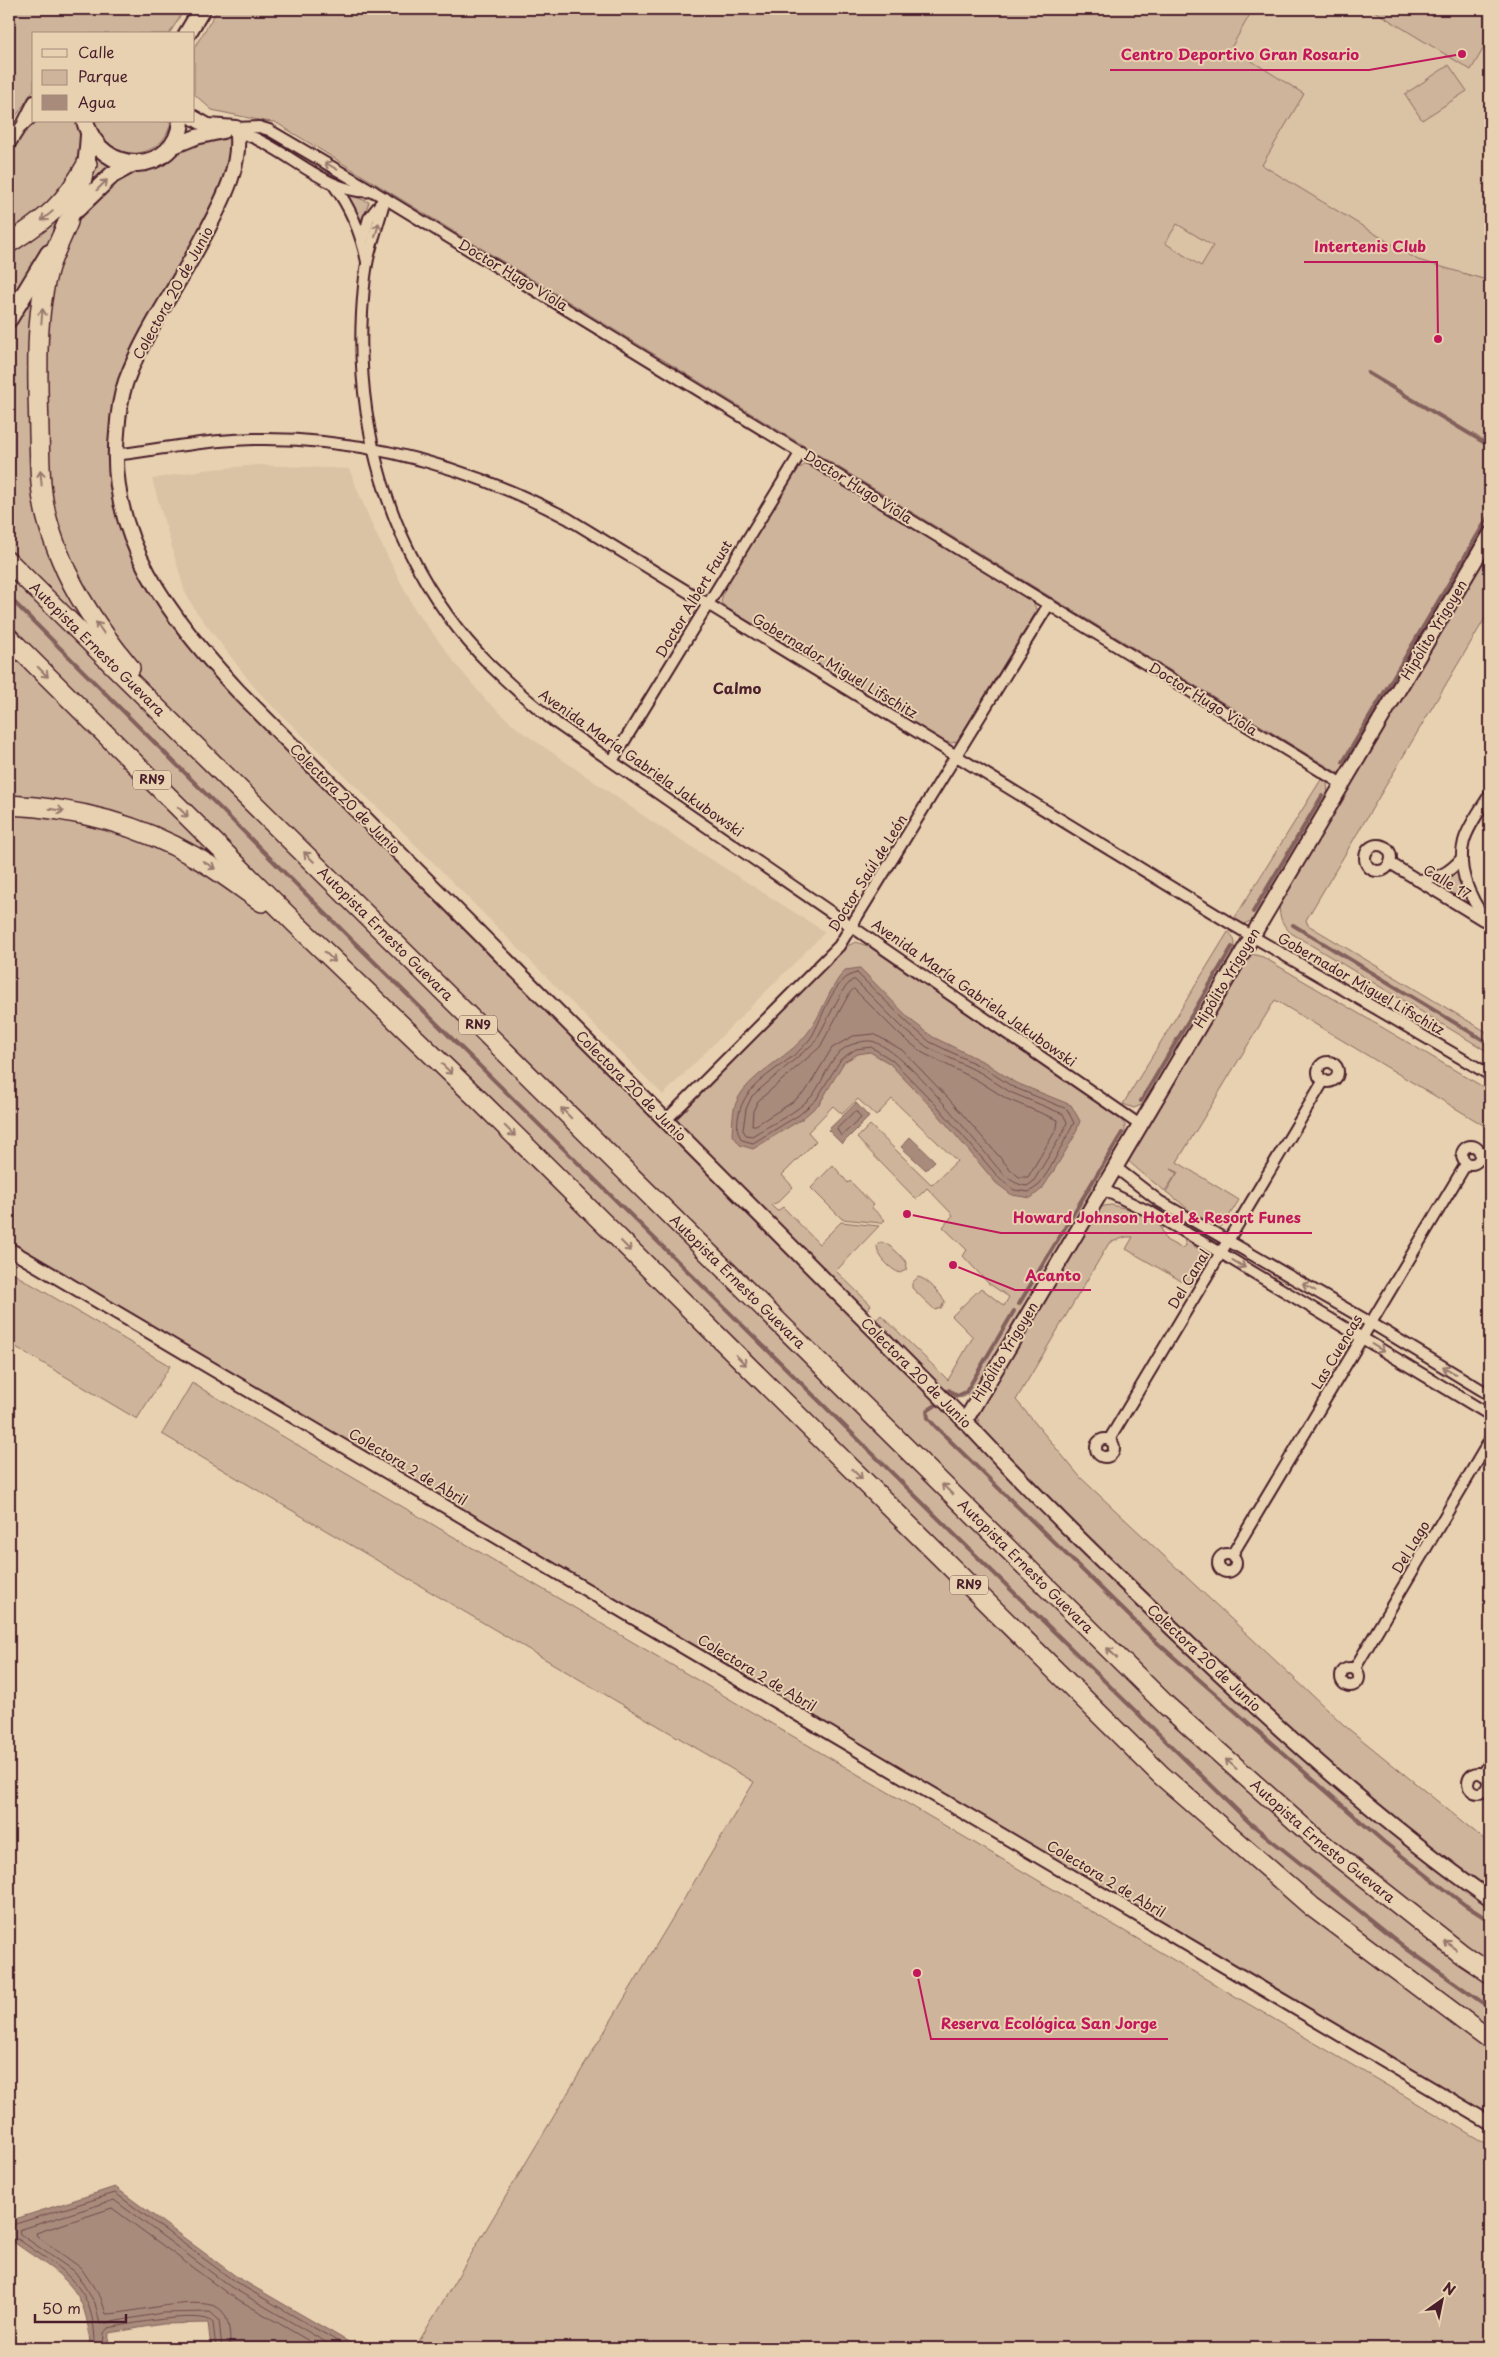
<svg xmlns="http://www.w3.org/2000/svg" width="1499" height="2357" font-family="'Playpen Sans',sans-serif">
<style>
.built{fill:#dac2a5}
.green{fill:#ceb49a;stroke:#8c6a62;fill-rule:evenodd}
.water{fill:#a98b7b;stroke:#83605b}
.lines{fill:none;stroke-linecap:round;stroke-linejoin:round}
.shore{stroke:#704a4b;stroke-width:1}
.stream{stroke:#83605b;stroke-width:4}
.minor-casing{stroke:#4a1f2b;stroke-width:14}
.tertiary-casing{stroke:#4a1f2b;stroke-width:16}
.secondary-casing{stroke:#4a1f2b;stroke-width:18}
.primary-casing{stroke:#4a1f2b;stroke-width:20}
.motorway-casing{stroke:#4a1f2b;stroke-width:22}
.minor{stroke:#e7d1b0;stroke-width:10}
.tertiary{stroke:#e7d1b0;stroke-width:12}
.secondary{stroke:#e7d1b0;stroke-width:14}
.primary{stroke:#e7d1b0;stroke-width:16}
.motorway{stroke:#e7d1b0;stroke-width:19}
.oneway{stroke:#98786e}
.labels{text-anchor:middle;stroke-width:4;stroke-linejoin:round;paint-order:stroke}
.shield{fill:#e7d1b0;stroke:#795453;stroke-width:1}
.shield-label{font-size:12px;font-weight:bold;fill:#4a1f2b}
.street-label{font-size:14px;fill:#4a1f2b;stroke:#e7d1b0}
.neighbourhood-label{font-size:15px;font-weight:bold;fill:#4a1f2b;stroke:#e7d1b0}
.leader{fill:none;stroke:#c2185b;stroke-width:2}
.callout-dot{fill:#c2185b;stroke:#e7d1b0;stroke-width:2}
.callout-label{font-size:15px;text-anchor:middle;font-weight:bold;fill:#c2185b;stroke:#e7d1b0;stroke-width:4;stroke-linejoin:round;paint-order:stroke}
</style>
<rect width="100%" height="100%" fill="#e7d1b0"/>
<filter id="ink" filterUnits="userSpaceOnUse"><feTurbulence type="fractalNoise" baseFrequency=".02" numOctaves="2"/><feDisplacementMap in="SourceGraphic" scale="10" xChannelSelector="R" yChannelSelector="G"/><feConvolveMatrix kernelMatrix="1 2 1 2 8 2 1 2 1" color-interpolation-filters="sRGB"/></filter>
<g filter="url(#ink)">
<g class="built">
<polygon points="1253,9 1490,9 1490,442 1165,243 1177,223 1214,245 1303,94 1231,48"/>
<polygon points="258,465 349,469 374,530 414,608 458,667 485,699 518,729 651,821 825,932 663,1095 407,836 266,700 251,683 195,610 185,592 152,479 203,470"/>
</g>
<g class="green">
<polygon points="9,9 185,9 169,34 34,34 34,89 9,127"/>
<path d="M218 9H1253L1231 48 1304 94 1262 165 1418 260 1490 281V522L1343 770 1338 773 275 122 263 121 212 110 194 94V48ZM1177 224 1213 246 1201 266 1165 243Z"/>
<polygon points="1371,9 1490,9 1490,37 1471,70"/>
<polygon points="1449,65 1467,91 1422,120 1405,94"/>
<polygon points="34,121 85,121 119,161 237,132 233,170 154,322 119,415 127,529 200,649 1282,1733 1490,1899 1490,2123 9,1249 9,145"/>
<path d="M94 121H171C164 164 101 164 94 121Z"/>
<polygon points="350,195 369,202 363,219 360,219 348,197"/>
<polygon points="806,464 812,465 1032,599 1036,609 1034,615 957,741 952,743 940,741 729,612 721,602 724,589 797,470"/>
<path d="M1490 545V610L1306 920 1308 925 1490 1034V1053L1291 933C1280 923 1278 913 1280 899Z"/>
<polygon points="1322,778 1327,782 1328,795 1255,919 1244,924 1234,919"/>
<polygon points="1457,873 1459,875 1467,901 1465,902 1439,886"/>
<path d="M1228 932C1237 938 1236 947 1231 956L1144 1104 1134 1108 1123 1104Z"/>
<path d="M856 942 868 946 1121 1120 1125 1125V1137L979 1383C971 1394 962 1403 949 1394L875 1321 881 1315 948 1380 973 1337 952 1316 981 1288 1004 1306 1009 1297 988 1283 963 1256 967 1250 943 1227 953 1215 927 1188 916 1199 857 1138 870 1125 932 1185 957 1161 892 1099 876 1116 858 1099 842 1114 833 1106 808 1132 816 1141 782 1175 793 1187 778 1202 771 1205 777 1211 783 1207 819 1244 841 1222 879 1226 836 1271 871 1305 866 1311 676 1120 847 946Z"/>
<path d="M1252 954 1263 957 1490 1091V1129L1275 1000 1177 1162 1239 1200 1224 1224 1217 1230C1196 1219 1186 1205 1166 1192L1178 1172 1171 1169 1177 1173 1165 1191C1159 1187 1129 1163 1127 1159L1246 957Z"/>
<polygon points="833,1165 848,1183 850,1181 873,1205 871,1207 885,1220 881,1223 842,1219 811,1188"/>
<path d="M1111 1205 1146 1213 1144 1217 1159 1223 1166 1240 1181 1248 1186 1246 1184 1239 1204 1253V1262L1190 1286 1126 1249 1133 1237H1126L1109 1243 1016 1400 1081 1478 1345 1726 1490 1844V1889C1303 1758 1142 1592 982 1430L977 1416 982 1404 1098 1207Z"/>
<path d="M880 1242C891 1244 900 1255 907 1263L906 1270 900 1273C891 1270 877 1256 877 1246Z"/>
<polygon points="9,1271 170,1366 137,1419 9,1343"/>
<path d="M918 1277C928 1279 939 1293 945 1301L941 1308 935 1310 912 1288V1283Z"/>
<polygon points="192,1383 1490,2146 1490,2348 415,2348 754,1782 162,1434"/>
</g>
<g class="water">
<path d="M860 968 912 1021 933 1037 986 1063 1014 1082 1071 1105 1080 1121 1074 1137 1053 1172 1042 1189 1031 1198 1012 1195 996 1183 936 1112 889 1063 870 1052 858 1054 844 1062 820 1103 802 1119 753 1149 740 1145 732 1134C733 1124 732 1112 736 1103 747 1075 787 1059 806 1035 822 1016 827 991 845 970Z"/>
<polygon points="856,1103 869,1117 842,1144 828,1130"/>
<polygon points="910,1137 935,1161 926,1170 901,1147"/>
<path d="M115 2187 237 2277 359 2348H211L208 2323 163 2324 109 2333 108 2348H90C88 2285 61 2276 15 2243L9 2245V2221Z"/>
</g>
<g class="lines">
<g class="shore">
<path d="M857 973 909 1024 930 1042 984 1068 1013 1087 1067 1109 1074 1123 1049 1170 1038 1186 1029 1192 1014 1190 1000 1179 939 1108 892 1060 871 1047 856 1049 841 1059 816 1100 799 1115 753 1143 742 1140C737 1132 737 1129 738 1119 743 1077 791 1068 812 1036 823 1017 834 976 857 973Z"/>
<path d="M855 980 904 1029 927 1047 981 1073 1010 1092 1063 1114 1067 1122 1064 1131 1033 1182 1027 1186C1007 1184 995 1164 982 1149 957 1120 909 1057 875 1042 870 1040 863 1041 857 1043 830 1049 827 1077 812 1096 797 1113 771 1124 752 1136L746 1135 743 1130 746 1109 752 1096 815 1042 843 990 851 981Z"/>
<polygon points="854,989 900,1035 923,1053 977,1080 1007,1099 1058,1120 1057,1128 1028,1177 1019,1177 1010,1169 949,1099 902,1050 874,1034 853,1036 832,1048 806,1091 791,1103 756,1125 752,1125 753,1111 758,1101 820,1047 849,994"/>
<polygon points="854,1112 857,1112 861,1118 841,1136 837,1129"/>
<polyline points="9,2226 115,2193 234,2281 349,2348"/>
<path d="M9 2240 18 2239C63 2271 96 2285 95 2348"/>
<path d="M103 2348 104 2333 108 2328C125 2325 204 2309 213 2323L216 2348"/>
<polyline points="222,2348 219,2320 210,2312 162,2313 100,2324 95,2303 76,2273 20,2234 19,2230 114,2200 231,2287 336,2348"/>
<path d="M230 2348C230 2337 230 2320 222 2311 206 2292 130 2314 106 2314L101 2298 81 2268 37 2236 36 2233 112 2208 227 2293 321 2348"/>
</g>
<g class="stream">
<polyline points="1368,373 1490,446"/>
<polyline points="9,597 350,938 954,1534 1250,1823 1407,1949 1490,2008"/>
<polyline points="1343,762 1490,514"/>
<polyline points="1253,912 1322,796"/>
<polyline points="1293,925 1490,1044"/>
<polyline points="1141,1101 1232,947"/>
<polyline points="1019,1304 1122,1133"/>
<polyline points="949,1390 957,1396 966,1392 1014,1311"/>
<polyline points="936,1405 927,1411 928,1418 935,1426 1153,1639 1384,1842 1465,1905 1490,1921"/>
</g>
<defs>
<g id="minor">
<polyline points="23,123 34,101"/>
<polyline points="236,128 259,127 269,130 373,191 1342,784"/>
<path d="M237 132C283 143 327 197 373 191"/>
<polyline points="9,145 20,128 34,115"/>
<path d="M333 184C351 208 361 232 367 262"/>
<path d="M385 198C380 220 371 242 367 264 364 279 363 297 362 313 356 425 388 540 458 629 486 665 521 695 556 723L1140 1125"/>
<polyline points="363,240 369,218 384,199"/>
<path d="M115 455C161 449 207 440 254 439 364 437 470 467 567 518L1233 925 1490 1075"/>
<polyline points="612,761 801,452"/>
<circle cx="1378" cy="858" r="13"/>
<polyline points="1390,863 1483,920"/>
<path d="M1417 880C1437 879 1449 873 1462 858"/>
<path d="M1488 923C1471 900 1456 870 1464 841 1469 824 1482 808 1490 794"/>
<circle cx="1328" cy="1072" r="10"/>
<polyline points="665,1121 839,946 1049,604"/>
<circle cx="1471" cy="1155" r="9"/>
<polyline points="1115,1167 1159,1201 1371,1323 1490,1395"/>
<polyline points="1102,1189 1152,1213 1221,1253 1490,1415"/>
<circle cx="1105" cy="1448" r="9"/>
<polyline points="1109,1440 1324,1080"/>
<circle cx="1227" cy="1563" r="9"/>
<polyline points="1232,1555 1466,1164"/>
<circle cx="1350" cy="1677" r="9"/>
<polyline points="1355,1668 1490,1440"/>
<circle cx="1478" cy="1783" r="10"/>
<polyline points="1483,1775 1490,1762"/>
</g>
<polyline id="tertiary" points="9,1249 1490,2123"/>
<g id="secondary">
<path d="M194 118 208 126 236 128C243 167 220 205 203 238 178 286 145 330 126 381 120 398 118 416 117 433 106 538 172 619 238 691L965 1421C1038 1500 1115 1574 1193 1648 1287 1737 1384 1824 1490 1899"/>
<polyline points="169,148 196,137 223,131"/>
<polyline points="965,1421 1490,535"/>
</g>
<g id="primary">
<polyline points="187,34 202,9"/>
<path d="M85 121C101 180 177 174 181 121"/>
<polyline points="77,209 112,175 132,164"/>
<path d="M62 232C81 200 87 171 89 135"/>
<polyline points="9,319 49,253"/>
</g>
<g id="motorway">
<path d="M68 222C62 237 54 252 49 267 34 318 38 381 39 433 40 457 39 482 44 505 47 523 54 542 61 559 77 599 103 635 130 668"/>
<path d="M9 243C46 220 66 203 87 164"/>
<path id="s1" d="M9 562 1167 1706 1316 1839 1463 1955 1490 1973"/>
<polyline points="9,638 295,923 476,1097 1161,1775 1311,1906 1490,2040"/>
<path d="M9 805C75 808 138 824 195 857 219 870 240 887 262 902"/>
</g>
</defs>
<use href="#minor" class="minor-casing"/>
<use href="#tertiary" class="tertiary-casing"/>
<use href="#secondary" class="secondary-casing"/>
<use href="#primary" class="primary-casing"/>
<use href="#motorway" class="motorway-casing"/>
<use href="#minor" class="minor"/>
<use href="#tertiary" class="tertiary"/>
<use href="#secondary" class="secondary"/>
<use href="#primary" class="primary"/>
<use href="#motorway" class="motorway"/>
</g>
<defs><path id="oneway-shaft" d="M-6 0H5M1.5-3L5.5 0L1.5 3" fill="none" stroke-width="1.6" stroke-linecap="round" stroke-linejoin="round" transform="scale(1.25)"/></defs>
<g class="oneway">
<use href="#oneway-shaft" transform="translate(331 166) rotate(-150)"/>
<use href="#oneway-shaft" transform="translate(102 185) rotate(-45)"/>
<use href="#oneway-shaft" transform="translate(47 216) rotate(140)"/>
<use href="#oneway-shaft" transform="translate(377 230) rotate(-75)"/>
<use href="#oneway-shaft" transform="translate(42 316) rotate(-85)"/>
<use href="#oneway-shaft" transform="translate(41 478) rotate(-95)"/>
<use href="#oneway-shaft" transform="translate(100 628) rotate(-125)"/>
<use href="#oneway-shaft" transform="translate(43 672) rotate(45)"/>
<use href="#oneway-shaft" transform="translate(57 810) rotate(9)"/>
<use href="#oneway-shaft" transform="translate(183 812) rotate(45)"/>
<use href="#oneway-shaft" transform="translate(309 857) rotate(-135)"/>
<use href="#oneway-shaft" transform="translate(209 865) rotate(32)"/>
<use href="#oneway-shaft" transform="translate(330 957) rotate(44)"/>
<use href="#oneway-shaft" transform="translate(447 1069) rotate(44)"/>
<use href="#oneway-shaft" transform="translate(566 1113) rotate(-135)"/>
<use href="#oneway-shaft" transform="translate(510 1131) rotate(45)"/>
<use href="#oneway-shaft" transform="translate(626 1246) rotate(45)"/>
<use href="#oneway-shaft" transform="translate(1239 1264) rotate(31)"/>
<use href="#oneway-shaft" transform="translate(1309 1287) rotate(-150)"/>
<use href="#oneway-shaft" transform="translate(1378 1348) rotate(31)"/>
<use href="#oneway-shaft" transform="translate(741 1360) rotate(45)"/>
<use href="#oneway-shaft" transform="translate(1449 1370) rotate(-149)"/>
<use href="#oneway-shaft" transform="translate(857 1474) rotate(45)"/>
<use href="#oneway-shaft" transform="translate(947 1489) rotate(-135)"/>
<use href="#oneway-shaft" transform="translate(1112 1653) rotate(-135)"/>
<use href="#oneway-shaft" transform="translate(1231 1764) rotate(-138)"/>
<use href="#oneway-shaft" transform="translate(1450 1945) rotate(-142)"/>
</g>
</g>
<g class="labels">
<g class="shield">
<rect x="133" y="770.5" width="38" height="19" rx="4"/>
<rect x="459" y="1015.5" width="38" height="19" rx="4"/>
<rect x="950" y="1575.5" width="38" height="19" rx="4"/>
</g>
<g class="shield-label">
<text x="152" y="784">RN9</text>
<text x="478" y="1029">RN9</text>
<text x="969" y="1589">RN9</text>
</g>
<g class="street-label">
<text transform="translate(513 275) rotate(31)" y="5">Doctor Hugo Viola</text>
<text transform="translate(173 293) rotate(-61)" y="5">Colectora 20 de Junio</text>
<text transform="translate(858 487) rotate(32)" y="5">Doctor Hugo Viola</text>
<text transform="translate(694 599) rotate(-59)" y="5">Doctor Albert Faust</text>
<text transform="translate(1434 630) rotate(-59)" y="5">Hipólito Yrigoyen</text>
<text dy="5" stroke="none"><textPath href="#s1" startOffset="124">Autopista Ernesto Guevara</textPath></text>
<text transform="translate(835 666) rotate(31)" y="5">Gobernador Miguel Lifschitz</text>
<text transform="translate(1203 699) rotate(32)" y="5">Doctor Hugo Viola</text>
<text transform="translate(641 763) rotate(35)" y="5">Avenida María Gabriela Jakubowski</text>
<text transform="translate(345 799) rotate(45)" y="5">Colectora 20 de Junio</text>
<text transform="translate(868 873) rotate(-58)" y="5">Doctor Saúl de León</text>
<text transform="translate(1447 882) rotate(31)" y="5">Calle 17</text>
<text dy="5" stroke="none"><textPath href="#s1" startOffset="529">Autopista Ernesto Guevara</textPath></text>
<text transform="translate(1227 978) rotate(-59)" y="5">Hipólito Yrigoyen</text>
<text transform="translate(1361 984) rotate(30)" y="5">Gobernador Miguel Lifschitz</text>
<text transform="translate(974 993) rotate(35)" y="5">Avenida María Gabriela Jakubowski</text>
<text transform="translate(631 1086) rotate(45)" y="5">Colectora 20 de Junio</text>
<text transform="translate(1189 1279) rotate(-59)" y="5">Del Canal</text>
<text dy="5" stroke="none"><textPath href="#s1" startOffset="1024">Autopista Ernesto Guevara</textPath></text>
<text transform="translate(1005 1352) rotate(-59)" y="5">Hipólito Yrigoyen</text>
<text transform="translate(1337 1352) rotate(-59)" y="5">Las Cuencas</text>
<text transform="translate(916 1373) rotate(45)" y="5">Colectora 20 de Junio</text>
<text transform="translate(408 1467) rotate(31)" y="5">Colectora 2 de Abril</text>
<text transform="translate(1411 1547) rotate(-59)" y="5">Del Lago</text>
<text dy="5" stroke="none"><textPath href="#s1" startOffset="1429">Autopista Ernesto Guevara</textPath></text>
<text transform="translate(1204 1658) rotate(43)" y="5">Colectora 20 de Junio</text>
<text transform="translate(757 1673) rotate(31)" y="5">Colectora 2 de Abril</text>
<text dy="5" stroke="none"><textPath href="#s1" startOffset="1834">Autopista Ernesto Guevara</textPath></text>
<text transform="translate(1106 1879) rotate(31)" y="5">Colectora 2 de Abril</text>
</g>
<g class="neighbourhood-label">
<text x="737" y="694">Calmo</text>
</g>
</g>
<path class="leader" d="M1462 54L1369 70H1110M1438 339L1437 262H1304M907 1214L1001 1233H1312M953 1265L1015 1290H1091M917 1973L931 2039H1168"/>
<g class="callout-dot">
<circle cx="1462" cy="54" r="5"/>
<circle cx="1438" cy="339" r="5"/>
<circle cx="907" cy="1214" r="5"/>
<circle cx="953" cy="1265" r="5"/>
<circle cx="917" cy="1973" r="5"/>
</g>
<g class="callout-label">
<text x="1240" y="60">Centro Deportivo Gran Rosario</text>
<text x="1370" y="252">Intertenis Club</text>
<text x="1157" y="1223">Howard Johnson Hotel &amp; Resort Funes</text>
<text x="1053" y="1281">Acanto</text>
<text x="1049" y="2029">Reserva Ecológica San Jorge</text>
</g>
<rect width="1499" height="2357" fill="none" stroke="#e7d1b0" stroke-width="30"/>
<rect x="15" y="15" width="1469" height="2327" fill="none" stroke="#4a1f2b" stroke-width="2" filter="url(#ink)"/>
<rect x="32" y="32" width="162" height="90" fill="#e7d1b0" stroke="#a88a7b"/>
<rect x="42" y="49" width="25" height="8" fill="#e7d1b0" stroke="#a88a7b"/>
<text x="78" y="58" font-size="15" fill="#4a1f2b">Calle</text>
<rect x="42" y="70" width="25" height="15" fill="#ceb49a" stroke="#a88a7b"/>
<text x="78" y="82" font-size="15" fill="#4a1f2b">Parque</text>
<rect x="42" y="95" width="25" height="15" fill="#a98b7b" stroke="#a88a7b"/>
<text x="78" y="108" font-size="15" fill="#4a1f2b">Agua</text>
<g transform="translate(1442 2300) rotate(33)" stroke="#e7d1b0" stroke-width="4" paint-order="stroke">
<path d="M0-4L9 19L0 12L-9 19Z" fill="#4a1f2b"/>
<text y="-8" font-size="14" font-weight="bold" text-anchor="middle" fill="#4a1f2b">N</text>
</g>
<path d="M35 2314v8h91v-8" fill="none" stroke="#4a1f2b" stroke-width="2.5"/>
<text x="42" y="2314" font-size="15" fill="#4a1f2b" stroke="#e7d1b0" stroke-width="4" paint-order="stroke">50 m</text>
</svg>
